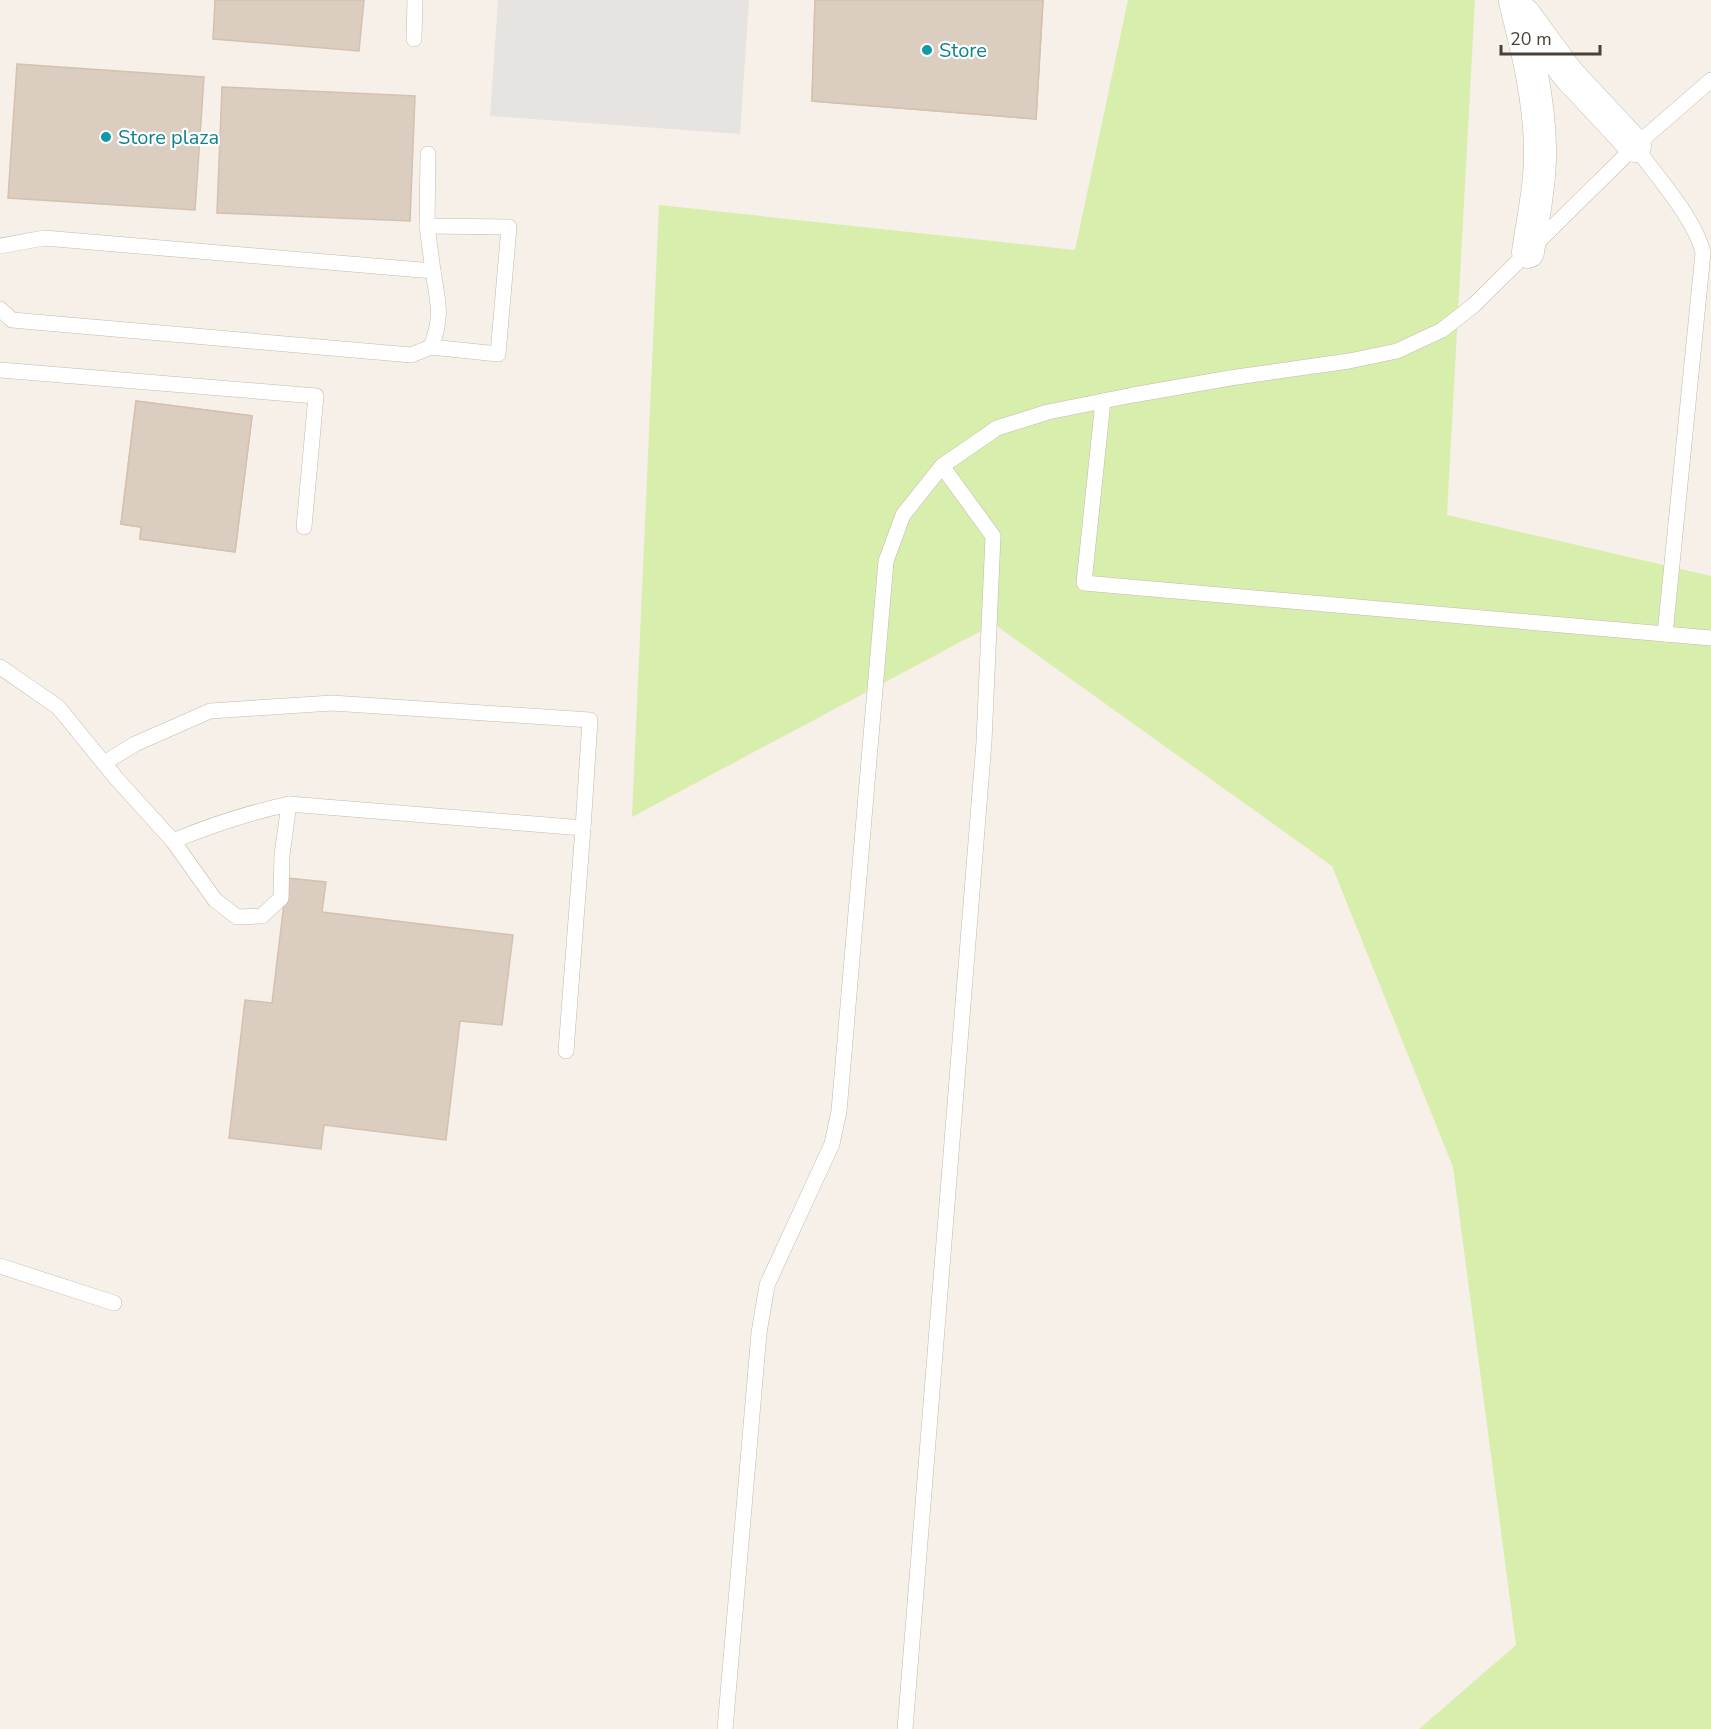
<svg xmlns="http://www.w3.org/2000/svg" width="1711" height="1729" font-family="'Nunito Sans',sans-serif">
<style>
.green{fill:#d8eead}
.parking{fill:#e6e3e0}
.building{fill:#dbcdbf;stroke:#d4c1af;stroke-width:1.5}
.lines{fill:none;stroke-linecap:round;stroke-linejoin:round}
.lane-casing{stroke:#c5b9ac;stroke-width:16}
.street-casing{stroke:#c5b9ac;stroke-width:33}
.lane{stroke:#fff;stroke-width:15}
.street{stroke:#fff;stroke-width:32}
.culture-dot{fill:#0f9aa8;stroke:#fff;stroke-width:2}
.labels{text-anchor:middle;stroke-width:4.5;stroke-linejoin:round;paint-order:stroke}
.culture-label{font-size:20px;fill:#0d838f;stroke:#fff;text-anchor:start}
</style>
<rect width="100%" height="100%" fill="#f6f0e8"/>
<polygon class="green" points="1128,0 1475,0 1447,515 1711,576 1711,1729 1419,1729 1516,1645 1453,1167 1332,866 994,624 632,817 659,205 1075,250"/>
<polygon class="parking" points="498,0 749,0 740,134 490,116"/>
<g class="building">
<polygon points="215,0 364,0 359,51 213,39"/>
<polygon points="815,0 1043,0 1036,119 812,101"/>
<polygon points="815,0 1043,0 1036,119 812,101"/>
<polygon points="17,64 204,77 195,210 8,198"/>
<polygon points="222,87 415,96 410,221 217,213"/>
<polygon points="136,401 252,416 235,552 140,539 141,527 121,524"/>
<polygon points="136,401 252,416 235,552 140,539 141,527 121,524"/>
<polygon points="287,878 326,882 322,912 513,935 502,1025 460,1021 446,1140 324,1125 321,1149 229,1138 245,1000 272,1003"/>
</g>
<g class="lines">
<defs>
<g id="lane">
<polyline points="414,39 415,0"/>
<path d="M1635 146C1656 176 1695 218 1703 253L1665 634 1711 638"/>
<polyline points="428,154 427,226 433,271"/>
<polyline points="427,226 509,227 498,354 431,347"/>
<path d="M0 246 44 238 433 271C438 303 443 316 431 347L411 355 12 320 0 309"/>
<polyline points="0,370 316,396 304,527"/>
<polyline points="1103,401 1084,583 1665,634"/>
<polyline points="0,667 58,707 116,778 173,841 215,900 237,917 262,916 281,898 282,855 289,804 583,828 566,1051"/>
<polyline points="104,763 135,744 210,711 332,703 590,720 583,828"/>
<path d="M173 841C211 825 248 813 289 804"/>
<polyline points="0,1266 114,1303"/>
<polyline points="725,1729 759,1333 767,1285 832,1144 839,1111 886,561 903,515 942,466 997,428 1048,412 1133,395 1230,378 1349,361 1397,351 1442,330 1474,305 1635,146 1711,80"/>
<polyline points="905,1729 984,742 993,536 942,466"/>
</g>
<g id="street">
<path d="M1515 2C1527 49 1539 97 1540 147 1541 182 1533 217 1528 252"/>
<polyline points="1524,14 1568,74 1635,146"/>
</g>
</defs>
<use href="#lane" class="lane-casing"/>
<use href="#street" class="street-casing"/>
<use href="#lane" class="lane"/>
<use href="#street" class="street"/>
</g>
<g class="culture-dot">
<circle cx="927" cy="50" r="6"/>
<circle cx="106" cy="137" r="6"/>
</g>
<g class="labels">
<g class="culture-label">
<text x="939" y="57">Store</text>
<text x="118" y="144">Store plaza</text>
</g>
</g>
<path d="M1501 45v9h99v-9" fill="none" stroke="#4a4036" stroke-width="3"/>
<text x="1510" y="45" font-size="18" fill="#4a4036" stroke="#ffffff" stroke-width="4.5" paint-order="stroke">20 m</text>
</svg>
